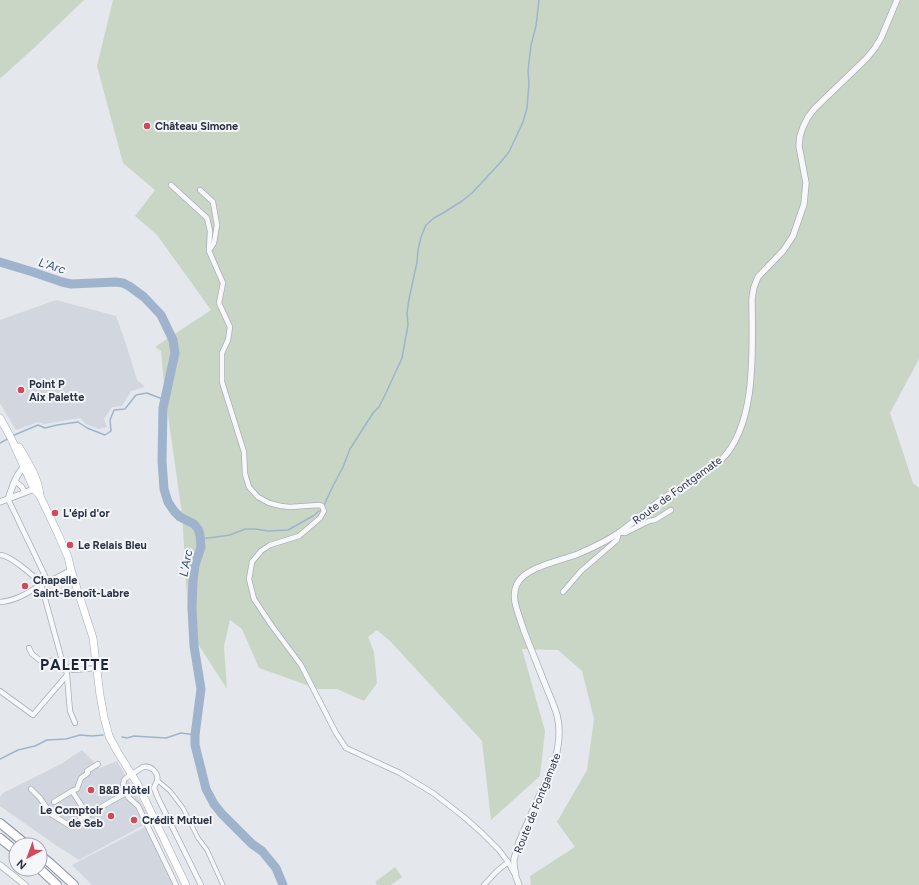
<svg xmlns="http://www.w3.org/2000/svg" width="919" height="885" font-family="Figtree,sans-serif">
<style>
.built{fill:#d2d6de}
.green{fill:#c9d6c5}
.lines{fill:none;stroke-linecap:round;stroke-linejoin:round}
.stream{stroke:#9fb4cc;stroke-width:1.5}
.river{stroke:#9fb4cc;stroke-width:9}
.pedestrian-casing{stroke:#a9aeb7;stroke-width:5}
.minor-casing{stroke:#a9aeb7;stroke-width:6}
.tertiary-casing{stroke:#a9aeb7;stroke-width:7}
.primary-casing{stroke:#a3abb8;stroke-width:8}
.motorway-casing{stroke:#8b94a3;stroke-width:10}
.pedestrian{stroke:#f7f8fa;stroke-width:3.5}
.minor{stroke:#f7f8fa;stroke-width:4.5}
.tertiary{stroke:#f7f8fa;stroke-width:5.5}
.primary{stroke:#fff;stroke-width:7}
.motorway{stroke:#fff;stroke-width:8}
.poi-dot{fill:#d1495b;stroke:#f4f6f9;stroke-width:1.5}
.labels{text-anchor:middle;stroke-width:4;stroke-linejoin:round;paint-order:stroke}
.poi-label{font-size:11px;font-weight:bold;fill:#2b3445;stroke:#f4f6f9;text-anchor:start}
.street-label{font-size:11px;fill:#2b3445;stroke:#f4f6f9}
.water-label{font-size:12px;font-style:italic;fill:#34527a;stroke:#f4f6f9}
.district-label{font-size:15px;font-weight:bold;letter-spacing:1px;fill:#1d2536;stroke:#f4f6f9}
</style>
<rect width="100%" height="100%" fill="#e4e7ec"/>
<g class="built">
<polygon points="56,300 116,316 126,344 137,380 145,387 131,391 122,406 112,407 104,419 107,427 99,429 86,424 80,418 44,424 38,422 16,430 0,403 0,320"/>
<polygon points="82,750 100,768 117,761 151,821 79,860 57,846 0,806 0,797 3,793 61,764"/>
<polygon points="145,827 174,885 92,885 72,865"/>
</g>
<g class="green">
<polygon points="0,0 84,0 34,48 4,75 0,78"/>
<polygon points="113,0 919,0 919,359 890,413 913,483 919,488 919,885 531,885 530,876 575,847 557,822 587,770 594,719 582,671 558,650 522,649 545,731 540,776 491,820 482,741 391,642 377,630 368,637 374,652 377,683 364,701 337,689 318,689 259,668 242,629 230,620 224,646 227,689 189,630 182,514 165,394 161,351 155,347 211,310 157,235 135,216 155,190 123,163 97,66"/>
<polygon points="395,867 402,877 391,885 377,885 375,882"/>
</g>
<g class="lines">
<g class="stream">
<polyline points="12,436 38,425 45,428 57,425 78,422 87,428 105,435 111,431 110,420 114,410 125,409 136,395 147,393 165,400"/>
<polyline points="0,443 9,438"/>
<polyline points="324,507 325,503 333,486 343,467 350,449 373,413 379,407 386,393 402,358 408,325 407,313 409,299 417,262 418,250 421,237 426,225 434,218 443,213 462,201 472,193 499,164 509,152 523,122 527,108 529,83 528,71 531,45 536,26 539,0"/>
<polyline points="201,539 230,535 245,529 255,529 268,531 288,530 313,516 319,511"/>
<polyline points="122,737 127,738 134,736 166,738 181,733 195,735"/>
<polyline points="0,759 18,750 35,746 47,740 66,739 80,735 92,736 103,735"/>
</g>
<polyline class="river" points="0,262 33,272 62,282 71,284 116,282 123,283 129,286 144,297 161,315 173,340 175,353 163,408 162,461 164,489 168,502 174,511 180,517 194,524 198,529 200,535 201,547 195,565 193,581 192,608 194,646 201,689 195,735 195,745 206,789 214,804 222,814 252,844 262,851 276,868 283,885"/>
<defs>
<polyline id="pedestrian" points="157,780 170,791 183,808 198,838 207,850 223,885"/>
<g id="minor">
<polyline points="171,185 207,218 210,231 209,251 223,283 219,303 230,327 228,340 222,353 222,382 244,452 245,474 249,487 258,497 269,503 281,506 290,507 319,505 322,506 324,511 320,518 299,536 270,545 261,551 252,562 249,579 254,599 272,626 301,665 336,733 346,748 400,773 433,793 464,817 482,833 499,850 508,862 514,873"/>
<polyline points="200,190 213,202 217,225 214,243 210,249"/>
<polyline points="15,481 22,487 25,493"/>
<polyline points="8,499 48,582 71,570"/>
<path d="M0 555C10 555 34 576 41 584 29 593 15 601 0 602"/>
<polyline points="42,584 41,584 63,664"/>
<polyline points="563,592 581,571 617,540 619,532 625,533 649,521 655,520 671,510"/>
<polyline points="29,648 32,654 42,662 58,660 63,664"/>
<polyline points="96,662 71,666 70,668 73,670 97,668"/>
<polyline points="67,675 70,711 75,723"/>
<polyline points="0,691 33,715 67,675 66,669"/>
<polyline points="31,789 40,798 51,814 70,826 74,824 94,811 126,793"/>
<polyline points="72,791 77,789 81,778 88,773 87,771 98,764"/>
<polyline points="54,802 72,791 85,811 86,817"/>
<path d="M176 885 138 806 129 798 126 793 123 786 124 780 126 778 143 767C151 765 159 773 157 781 156 783 155 785 154 788L158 798 201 885"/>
<polyline points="484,885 496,872 508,862"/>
</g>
<g id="tertiary">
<path d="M8 499C12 489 15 475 24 467L27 468"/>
<polyline points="0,502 34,489"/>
<polyline points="0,865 25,885"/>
<path d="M519 885 516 877 514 865V859L519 842 555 760C559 745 561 730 557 715 554 705 549 694 545 684 538 666 531 649 524 631 521 621 517 612 515 602 514 596 514 590 517 584 525 567 560 561 578 554 592 548 607 541 620 532 634 522 647 510 661 500 679 487 705 475 721 460 758 424 752 346 752 298L754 287 758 277 783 251 793 236 804 204 806 183 799 146 800 136 803 127 808 117 815 108 866 59 875 48 881 38 897 0"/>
</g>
<g id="primary">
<polyline points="0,418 11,438 24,467 34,489 40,496 58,534 68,557 71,570 93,638 100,695 104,717 109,736 117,751 137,783 186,885"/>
<path d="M19 447C28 462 39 479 40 496"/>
</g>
<g id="motorway">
<polyline points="0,823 27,845"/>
<polyline points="0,838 16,851"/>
<polyline points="40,855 50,863 74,885"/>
<polyline points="40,869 57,885"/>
</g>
</defs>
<use href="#pedestrian" class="pedestrian-casing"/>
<use href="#minor" class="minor-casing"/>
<use href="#tertiary" class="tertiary-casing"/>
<use href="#primary" class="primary-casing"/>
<use href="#motorway" class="motorway-casing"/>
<use href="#pedestrian" class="pedestrian"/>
<use href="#minor" class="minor"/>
<use href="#tertiary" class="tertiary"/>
<use href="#primary" class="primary"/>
<use href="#motorway" class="motorway"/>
</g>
<g class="poi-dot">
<circle cx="147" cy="126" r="4"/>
<circle cx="21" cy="390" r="4"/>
<circle cx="55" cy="513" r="4"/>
<circle cx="70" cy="545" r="4"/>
<circle cx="25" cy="586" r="4"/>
<circle cx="91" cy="790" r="4"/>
<circle cx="111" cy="816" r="4"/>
<circle cx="134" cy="820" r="4"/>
</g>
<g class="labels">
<g class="poi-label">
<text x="155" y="130">Château Simone</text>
<text x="29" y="388">Point P<tspan x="29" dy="13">Aix Palette</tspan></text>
<text x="63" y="517">L'épi d'or</text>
<text x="78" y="549">Le Relais Bleu</text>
<text x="33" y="584">Chapelle<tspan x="33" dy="13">Saint-Benoît-Labre</tspan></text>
<text x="99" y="794">B&amp;B Hôtel</text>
<text x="103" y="814" text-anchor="end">Le Comptoir<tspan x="103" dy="13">de Seb</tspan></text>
<text x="142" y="824">Crédit Mutuel</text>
</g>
<g class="street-label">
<text transform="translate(677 490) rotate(-36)" y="4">Route de Fontgamate</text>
<text transform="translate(537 803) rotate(-68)" y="4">Route de Fontgamate</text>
</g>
<g class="water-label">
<text transform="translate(52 266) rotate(17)" y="4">L'Arc</text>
<text transform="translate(186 563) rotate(-79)" y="4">L'Arc</text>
</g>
<g class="district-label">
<text x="75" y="670">PALETTE</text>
</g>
</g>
<g transform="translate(28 857) rotate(221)"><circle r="19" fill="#f4f6f9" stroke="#a4a8b1"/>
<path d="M0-3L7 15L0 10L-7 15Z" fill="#d1495b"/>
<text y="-6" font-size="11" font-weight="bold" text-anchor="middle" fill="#2b3445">N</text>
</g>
</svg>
